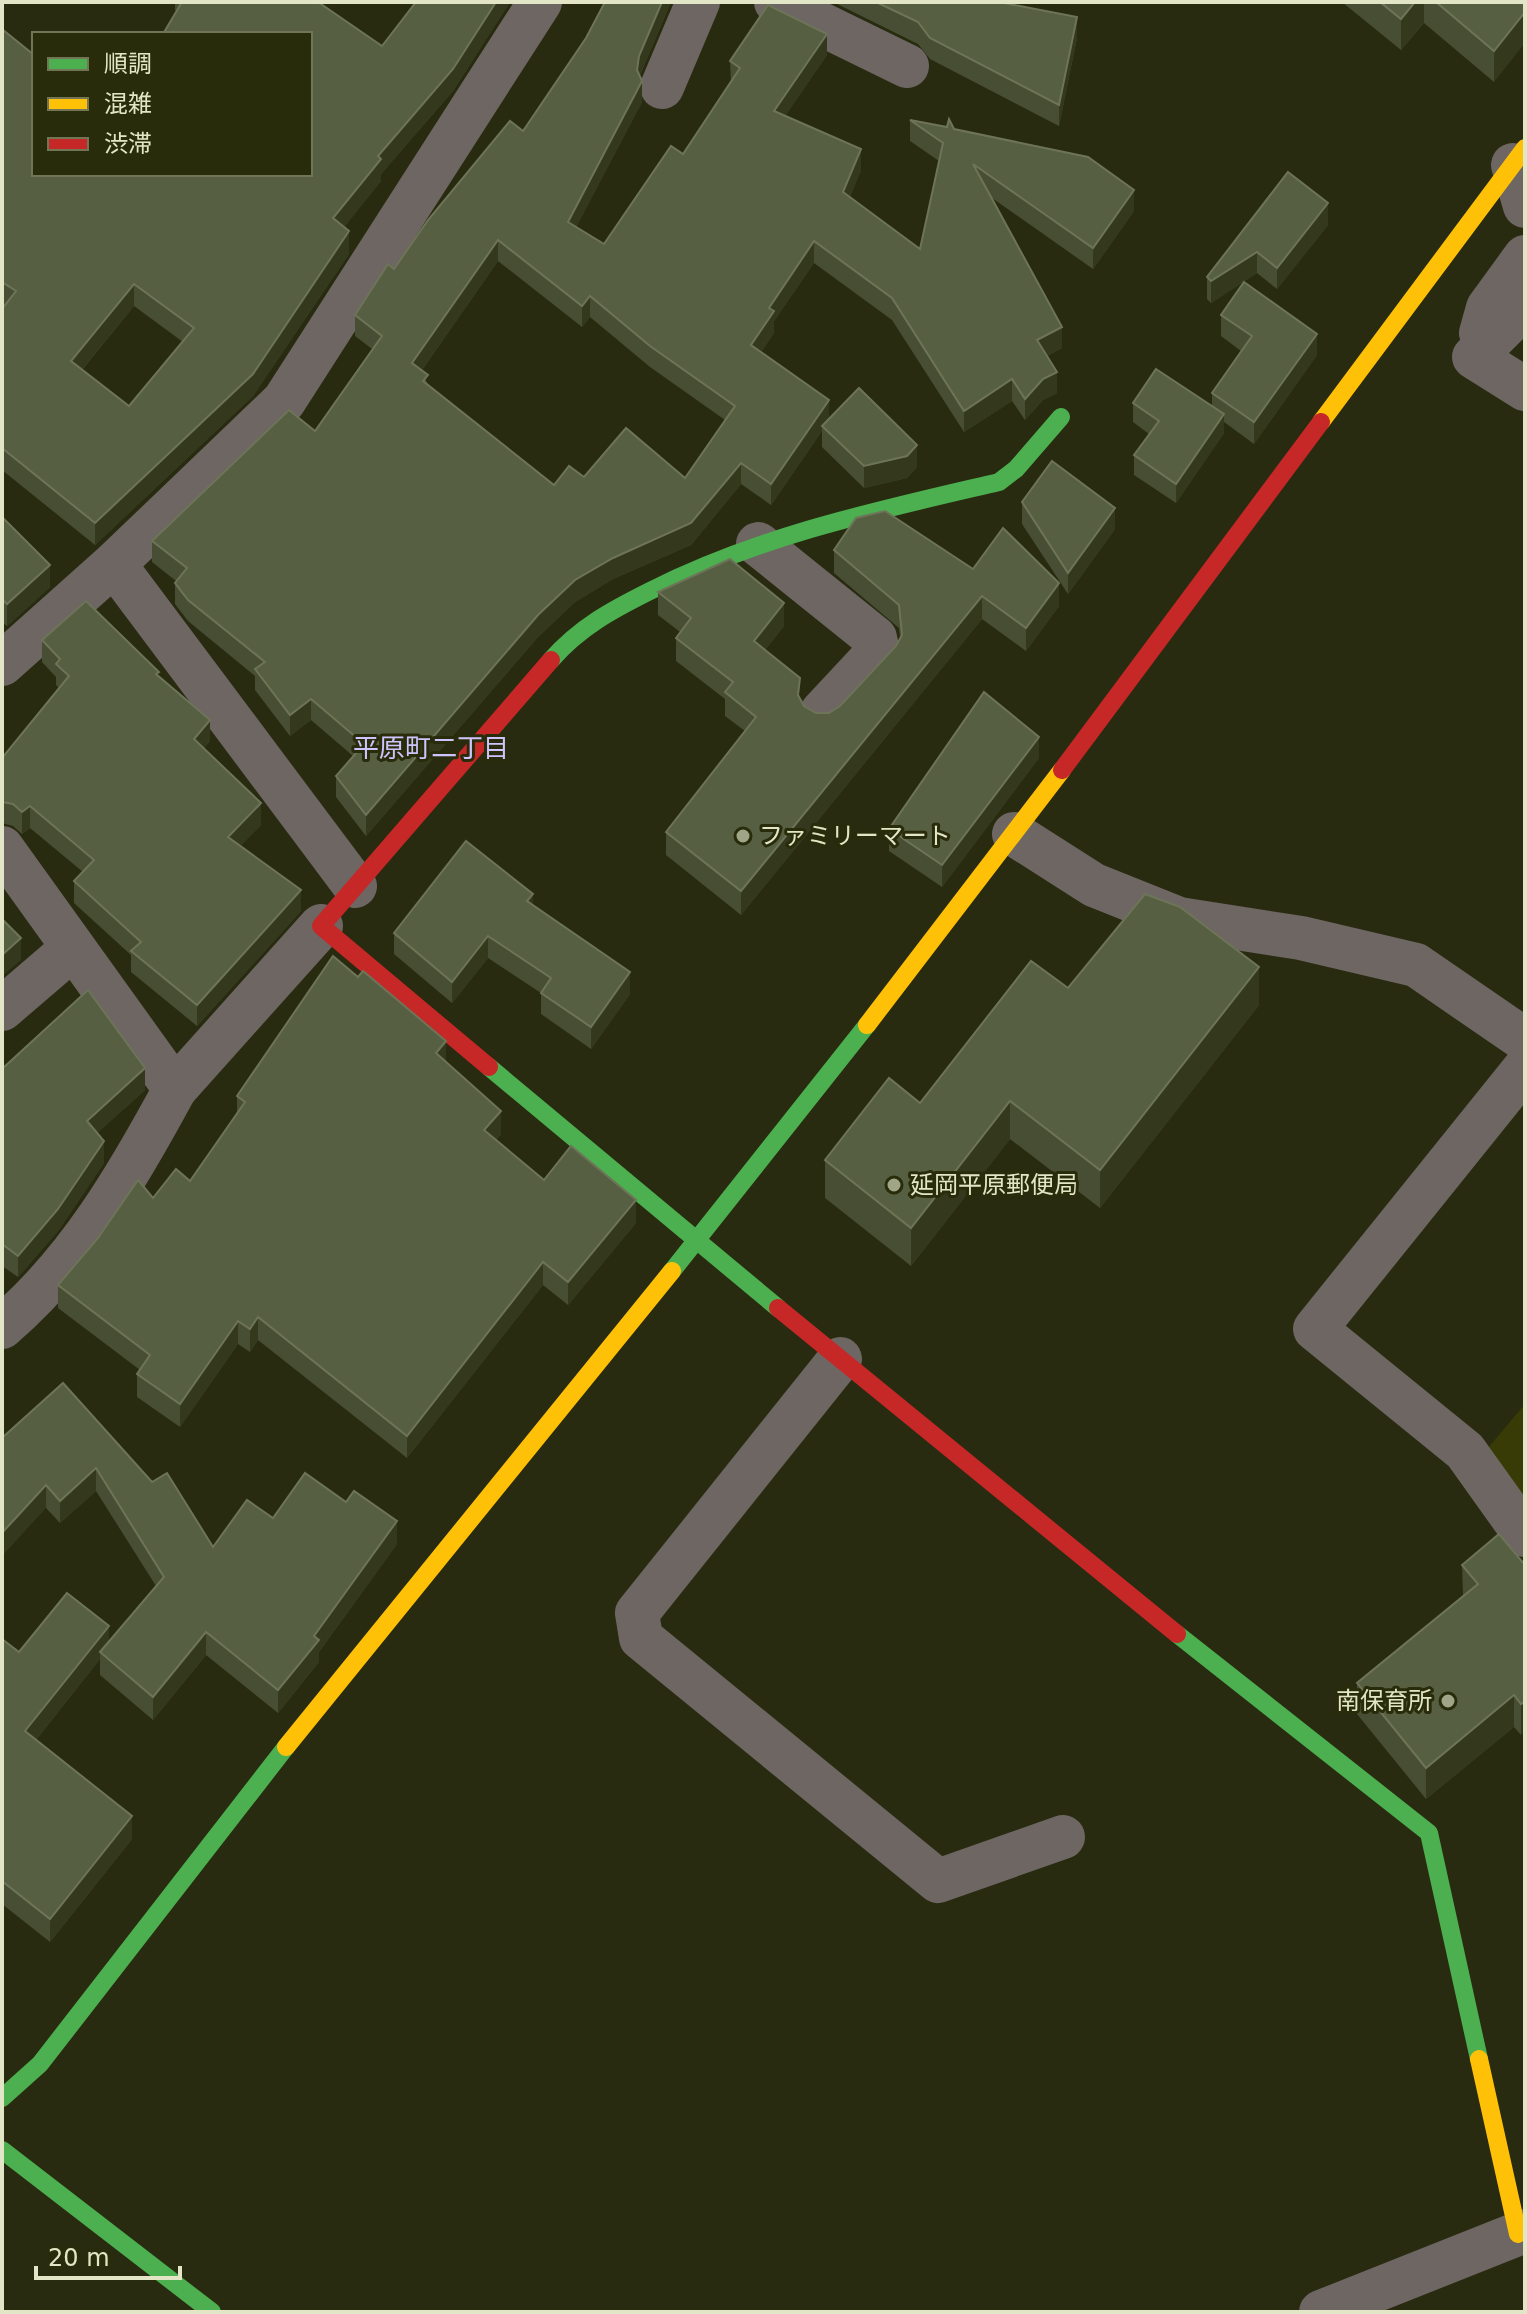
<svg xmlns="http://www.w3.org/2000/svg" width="1527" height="2314" font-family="'DejaVu Sans','Noto Sans JP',sans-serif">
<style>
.built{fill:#383b05}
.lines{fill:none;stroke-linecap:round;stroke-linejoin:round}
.street{stroke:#6d6662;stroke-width:44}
.fast{stroke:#4caf50;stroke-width:18}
.slow{stroke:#ffc107;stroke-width:18}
.jam{stroke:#c62828;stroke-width:18}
.wall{fill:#474e33;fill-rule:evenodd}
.shaded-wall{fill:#34391e}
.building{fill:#575f43;stroke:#6d7458;stroke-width:2;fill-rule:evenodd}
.poi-dot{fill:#a1a587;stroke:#292c0b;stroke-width:3}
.labels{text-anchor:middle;stroke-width:6;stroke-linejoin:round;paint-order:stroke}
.poi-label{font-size:24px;fill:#e2e6c7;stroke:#292c0b;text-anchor:start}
.neighbourhood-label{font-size:26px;fill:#cec3fc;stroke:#292c0b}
</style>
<rect width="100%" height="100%" fill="#292b10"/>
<polygon class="built" points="1525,1404 1525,1502 1488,1448"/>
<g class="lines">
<g class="street">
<polyline points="776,2 907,66"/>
<polyline points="662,87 698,2"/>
<polyline points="1513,165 1525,206"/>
<polyline points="1525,306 1474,357 1525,389"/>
<polyline points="1481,333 1488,308 1525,257"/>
<polyline points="758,544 875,638 878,652 822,712"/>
<polyline points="114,564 355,886"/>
<polyline points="2,664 114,564 284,401 540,2"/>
<polyline points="1014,834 1094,885 1179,919 1301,938 1416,965 1525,1040"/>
<polyline points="2,848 175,1089 321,926"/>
<polyline points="2,1009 73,948"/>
<polyline points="1525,1068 1315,1329 1465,1451 1525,1535"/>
<path d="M2 1327C78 1262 128 1176 175 1089"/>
<polyline points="840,1359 637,1613 641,1638 938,1881 1063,1837"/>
<polyline points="1321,2312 1525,2231"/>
</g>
<g class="fast">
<path d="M551 660C580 627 612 610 650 591 761 535 879 510 999 482L1016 469 1061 417"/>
<polyline points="489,1067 778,1308"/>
<polyline points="672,1271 867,1025"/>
<polyline points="1177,1634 1429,1833 1479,2059"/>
<polyline points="2,2098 40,2064 286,1747"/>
<polyline points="2,2150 212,2312"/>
</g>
<g class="slow">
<polyline points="1321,422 1525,148"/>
<polyline points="867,1025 1062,770"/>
<polyline points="286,1747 672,1271"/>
<polyline points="1479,2059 1518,2234"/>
</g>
<g class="jam">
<polyline points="1062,770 1321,422"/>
<polyline points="489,1067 321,926 551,660"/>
<polyline points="778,1308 1177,1634"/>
</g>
</g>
<g class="wall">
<path d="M175 2H318L382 46 416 2H510L453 91 381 174V181L344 227 349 254 253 396 95 545 2 470V309L4 306 2 304V29L34 174H310L175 10ZM134 306 183 342 129 406 82 370Z"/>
<path d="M605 2H671L640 75 642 102 576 227 604 244 683 154 731 83 730 61 827 55 785 116 861 170 850 197 920 249 939 161 910 141V120L954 129 1134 211 1093 269 992 198 1062 348 1047 356 1057 393 1043 400 1025 420 1012 401 964 432 892 320 814 263 774 321V333L761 352 829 419 917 467 907 478 864 488 822 447V431L771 505 741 484 691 545 613 579 575 602 538 637 366 836 336 797V776L353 756 311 720 290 736 255 690V676L188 621 175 604V583L176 581 152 562V541L315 431 372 349 355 336V315L394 269 523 131 586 38ZM498 261 582 327 590 317 650 367 725 420 685 478 584 477 554 485 428 385 422 370Z"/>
<polygon points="833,2 1005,2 1005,3 1077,38 1059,126 930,59 918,44"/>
<polygon points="1342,2 1525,2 1494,82 1424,23 1401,50"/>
<polygon points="1328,203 1328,225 1277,289 1257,273 1211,303 1207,299 1207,277"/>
<polygon points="1221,315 1317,355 1254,444 1224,422 1224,433 1176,503 1134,475 1134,455 1149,434 1133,422 1133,403 1212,406 1212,393 1241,351 1221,336"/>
<polygon points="1022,502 1115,529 1068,594 1022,524"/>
<polygon points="2,517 50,587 7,626 2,622"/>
<polygon points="834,550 973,569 1059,606 1026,651 982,619 741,915 666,855 666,832 745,731 725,716 725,699 676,661 676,638 680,632 658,615 658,592 784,626 765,650 804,706 816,713 829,713 840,706 896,646 900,638 899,628 834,573"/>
<polygon points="42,640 159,676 210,741 204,748 261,825 240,846 301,911 197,1026 131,972 131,955 74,903 74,881 83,872 30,828 22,834 13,826 2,823 2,758 59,688 56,685 56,677 42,662"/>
<polygon points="1039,758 942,887 889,851 889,829"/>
<polygon points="533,905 630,994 591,1049 541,1014 541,993 488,958 452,1003 394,954 394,933"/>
<polygon points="1068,988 1259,1005 1100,1208 1010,1139 911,1266 825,1198 825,1160 920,1103"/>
<polygon points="446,1062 501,1134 496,1140 544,1180 636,1223 568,1305 543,1285 407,1458 258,1340 250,1352 238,1344 180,1427 137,1397 137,1374 140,1370 58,1308 58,1285 153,1198 190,1181 237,1114 237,1096"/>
<polygon points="2,1069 145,1090 97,1133 104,1163 58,1231 18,1277 2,1266"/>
<polygon points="2,1438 152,1482 213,1547 273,1518 397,1544 319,1652 319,1662 278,1713 206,1655 153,1720 100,1675 100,1659 36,1740 132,1839 50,1942 2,1904 2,1639 19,1652 109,1642 156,1586 96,1491 60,1523 46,1508"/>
<polygon points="1462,1565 1525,1565 1521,1735 1514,1727 1426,1799 1357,1714 1357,1683 1463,1596"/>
</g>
<g class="shaded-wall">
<polygon points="496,2 510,2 453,91 381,174 381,181 333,241 333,218 378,156"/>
<polygon points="662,2 671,2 639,77 642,81 642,102 568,243 568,222 637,70 639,56"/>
<polygon points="1415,2 1424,2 1424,23 1401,50 1401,19"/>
<polygon points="1525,12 1525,43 1494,82 1494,51"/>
<polygon points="1077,17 1077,38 1059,126 1059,105"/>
<polygon points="827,34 827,55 774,132 774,111"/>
<polygon points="861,149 861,170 843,214 843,192"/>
<polygon points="1134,190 1134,211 1093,269 1093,248"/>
<polygon points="1328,203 1328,225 1277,289 1277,268"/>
<polygon points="349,231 349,254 253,396 95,545 95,523"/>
<polygon points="498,240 498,261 412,384 412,363"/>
<polygon points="814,241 814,263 774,321 774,333 751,366 751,345 769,308"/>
<polygon points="1257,252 1257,273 1211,303 1211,281"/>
<polygon points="134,284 134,306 71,383 71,361"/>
<polygon points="590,296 590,317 582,327 582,306"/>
<polygon points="1062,327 1062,348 1037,361 1037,340"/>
<polygon points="1317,334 1317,355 1254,444 1254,422"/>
<polygon points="1057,372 1057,393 1043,400 1025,420 1025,399 1043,379"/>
<polygon points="1012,379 1012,401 964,432 964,411"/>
<polygon points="829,400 829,421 822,426 822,431 771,505 771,484"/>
<polygon points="1224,414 1224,433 1176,503 1176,484"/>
<polygon points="917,445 917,467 907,478 864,488 864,466"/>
<polygon points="741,463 741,484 691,545 613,579 575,602 538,637 366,836 366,815 538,615 575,580"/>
<polygon points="1115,508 1115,529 1068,594 1068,573"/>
<polygon points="50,565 50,587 7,626 7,604"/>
<polygon points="1059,583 1059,606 1026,651 1026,628"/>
<polygon points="982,596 982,619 741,915 741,891"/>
<polygon points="784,603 784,626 754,664 754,641"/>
<polygon points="311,699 311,720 290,736 290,715"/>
<polygon points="210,720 210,741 194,760 194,739"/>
<polygon points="1039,737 1039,758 942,887 942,865"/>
<polygon points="261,803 261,825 228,859 228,837"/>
<polygon points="30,806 30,828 22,834 22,812"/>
<polygon points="301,890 301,911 197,1026 197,1005"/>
<polygon points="533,894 533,916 527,901"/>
<polygon points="488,936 488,958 452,1003 452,982"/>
<polygon points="21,938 21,960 2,976 2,955"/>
<polygon points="1259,967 1259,1005 1100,1208 1100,1170"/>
<polygon points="630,972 630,994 591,1049 591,1027"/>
<polygon points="446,1041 446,1064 436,1053"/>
<polygon points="145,1068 145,1090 87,1142 87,1121"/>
<polygon points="1010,1101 1010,1139 911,1266 911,1228"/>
<polygon points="501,1111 501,1134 484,1153 484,1130"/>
<polygon points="104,1141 104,1163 58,1231 18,1277 18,1256"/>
<polygon points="636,1200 636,1223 568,1305 568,1282"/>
<polygon points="543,1262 543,1285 407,1458 407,1436"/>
<polygon points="258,1317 258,1340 250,1352 250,1329"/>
<polygon points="238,1321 238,1344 180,1427 180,1404"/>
<polygon points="96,1468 96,1491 60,1523 60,1501"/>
<polygon points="46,1485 46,1508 2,1556 2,1533"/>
<polygon points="397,1521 397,1544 319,1652 319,1662 278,1713 278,1690 314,1636"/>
<polygon points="109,1626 109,1649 100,1652 100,1659 25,1754 25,1731"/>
<polygon points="206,1632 206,1655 153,1720 153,1697"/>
<polygon points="1514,1695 1514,1727 1426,1799 1426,1768"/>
<polygon points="1525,1701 1525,1732 1521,1735 1521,1704"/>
<polygon points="132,1816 132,1839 50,1942 50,1919"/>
</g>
<g class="building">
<path d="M182 2H318L382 46 416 2H496L453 69 378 156 381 159 333 218 349 231 253 374 95 523 2 448V309L16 291 2 282V29L34 55V174H310V34H163ZM134 284 194 328 129 406 71 361Z"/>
<path d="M605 2H662L639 56 637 70 642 81 568 222 604 244 671 146 683 154 740 68 730 61 768 5 827 34 774 111 861 149 843 192 920 249 943 143 910 120 947 127 949 119 954 129 1088 157 1134 190 1093 248 973 164 1062 327 1037 340 1057 372 1043 379 1025 399 1012 379 964 411 892 298 814 241 769 308 774 311 751 345 829 400 771 484 741 463 691 523 613 558 575 580 538 615 366 815 336 776 364 744 311 699 290 715 255 669 265 662 188 600 175 583 187 568 152 541 289 410 315 431 382 336 355 315 388 264 394 269 428 220 510 121 523 131 586 38ZM498 240 582 306 590 296 650 346 735 406 685 478 626 428 584 477 569 466 554 485 423 381 428 375 412 363Z"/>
<polygon points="876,2 999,2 1077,17 1059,105 930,38 918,22"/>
<polygon points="1380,2 1415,2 1401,19"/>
<polygon points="1436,2 1525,2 1525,12 1494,51"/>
<polygon points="1288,172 1328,203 1277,268 1257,252 1211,281 1207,277"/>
<polygon points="1244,282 1317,334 1254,422 1212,393 1252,336 1221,315"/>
<polygon points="1156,369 1224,414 1176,484 1134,455 1159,421 1133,403"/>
<polygon points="859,388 917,445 907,456 864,466 822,426"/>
<polygon points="1052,461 1115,508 1068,573 1022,502"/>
<polygon points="885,511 973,569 1003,528 1059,583 1026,628 982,596 741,891 666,832 756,717 725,692 733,682 676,638 691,618 658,592 730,559 784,603 754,641 800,678 798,695 804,706 816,713 829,713 840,706 896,646 902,635 899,605 834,550 856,518"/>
<polygon points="2,517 50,565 7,604 2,599"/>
<polygon points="86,601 159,672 156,674 210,720 194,739 261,803 228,837 301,890 197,1005 131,951 141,942 74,881 94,860 30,806 22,812 13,804 2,802 2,758 69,676 56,664 60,659 42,640"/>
<polygon points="984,692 1039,737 942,865 889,829"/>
<polygon points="466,841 533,894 527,901 630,972 591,1027 541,993 551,978 488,936 452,982 394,933"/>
<polygon points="1145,894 1180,907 1259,967 1100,1170 1010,1101 911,1228 825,1160 889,1078 920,1103 1031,961 1068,988"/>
<polygon points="2,919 21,938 2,955"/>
<polygon points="333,956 358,977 363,971 446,1041 436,1053 501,1111 484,1130 544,1180 571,1146 636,1200 568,1282 543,1262 407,1436 258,1317 250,1329 238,1321 180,1404 137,1374 150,1355 58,1285 98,1238 138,1180 153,1198 176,1169 190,1181 245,1102 237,1096"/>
<polygon points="88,990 145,1068 87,1121 104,1141 58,1209 18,1256 2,1244 2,1069"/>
<polygon points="63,1383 152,1482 167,1473 213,1547 247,1500 273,1518 305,1473 346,1502 354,1491 397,1521 314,1636 319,1640 278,1690 206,1632 153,1697 100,1652 164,1577 96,1468 60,1501 46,1485 2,1533 2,1438"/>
<polygon points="1499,1534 1525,1565 1525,1701 1521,1704 1514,1695 1426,1768 1357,1683 1478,1584 1462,1565"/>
<polygon points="67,1593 109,1626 25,1731 132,1816 50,1919 2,1881 2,1639 19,1652"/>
</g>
<g class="poi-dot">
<circle cx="743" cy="836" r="8"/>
<circle cx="894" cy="1185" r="8"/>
<circle cx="1448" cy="1701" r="8"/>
</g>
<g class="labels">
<g class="poi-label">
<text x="759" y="844">ファミリーマート</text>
<text x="910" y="1193">延岡平原郵便局</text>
<text x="1432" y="1709" text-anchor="end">南保育所</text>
</g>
<g class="neighbourhood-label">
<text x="431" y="757">平原町二丁目</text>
</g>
</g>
<rect width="1527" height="2314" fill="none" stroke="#e2e6c7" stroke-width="8"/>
<rect x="32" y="32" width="280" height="144" fill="#292c0b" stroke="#737656" stroke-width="2"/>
<rect x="48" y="58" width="40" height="12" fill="#4caf50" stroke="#737656" stroke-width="2"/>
<text x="104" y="72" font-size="24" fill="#e2e6c7">順調</text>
<rect x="48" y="98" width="40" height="12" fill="#ffc107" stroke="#737656" stroke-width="2"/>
<text x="104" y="112" font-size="24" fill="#e2e6c7">混雑</text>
<rect x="48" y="138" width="40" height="12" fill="#c62828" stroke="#737656" stroke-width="2"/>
<text x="104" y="152" font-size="24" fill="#e2e6c7">渋滞</text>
<path d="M36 2266v12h144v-12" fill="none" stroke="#e2e6c7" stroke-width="4"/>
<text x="48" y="2266" font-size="24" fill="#e2e6c7" stroke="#292c0b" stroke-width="6" paint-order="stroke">20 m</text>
</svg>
